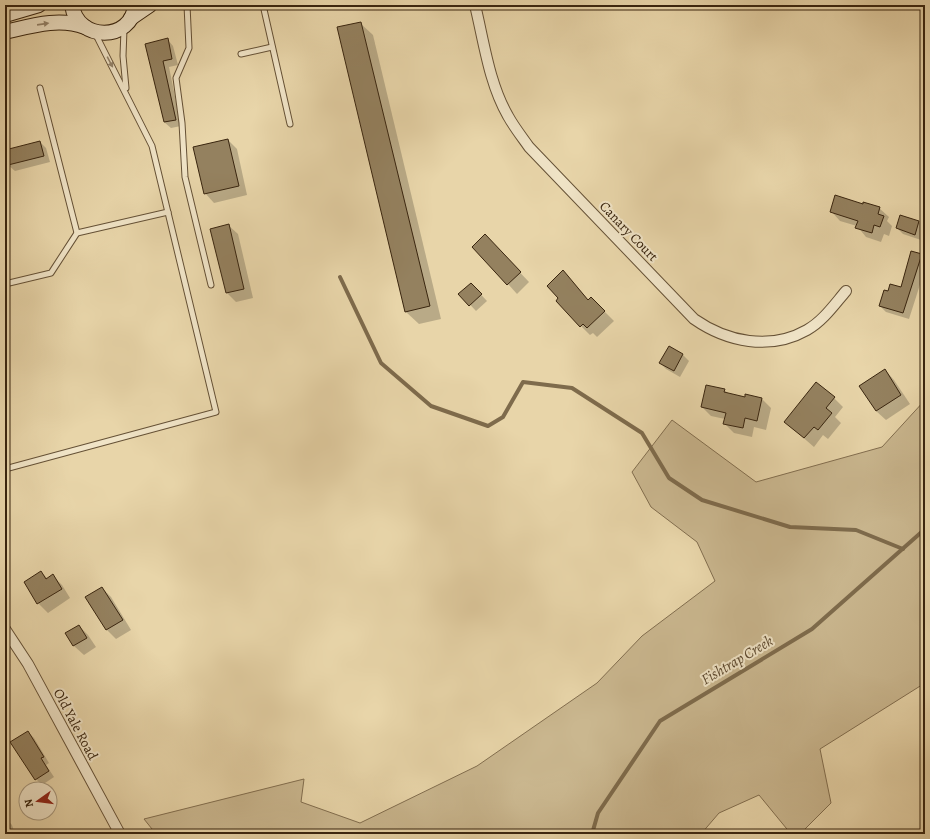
<svg xmlns="http://www.w3.org/2000/svg" width="930" height="839" font-family="Alegreya,serif">
<style>
.green{fill:#cab78f;stroke:#826e4f}
.shadow{fill:#0003}
.lines{fill:none;stroke-linecap:round;stroke-linejoin:round}
.stream{stroke:#7e6b4c;stroke-width:4}
.building{fill:#94815f;stroke:#39250f}
.lane-casing{stroke:#655136;stroke-width:7}
.street-casing{stroke:#655136;stroke-width:12}
.secondary-casing{stroke:#39250f;stroke-width:16}
.lane{stroke:#f0e4c7;stroke-width:5}
.street{stroke:#f0e4c7;stroke-width:10}
.secondary{stroke:#f0e4c7;stroke-width:14}
.oneway{fill:#94846b}
.labels{text-anchor:middle;stroke-width:4;stroke-linejoin:round;paint-order:stroke}
.street-label{font-size:14px;fill:#39250f;stroke:#f0e4c7}
.water-label{font-size:15px;font-style:italic;fill:#5c482e;stroke:#f0e4c7}
</style>
<rect width="100%" height="100%" fill="#e8d5a9"/>
<filter id="stains"><feTurbulence type="fractalNoise" baseFrequency=".005" numOctaves="4"/><feColorMatrix values="0 0 0 0 .2 0 0 0 0 .09 0 0 0 0 .02 0 0 0 .5 -.17"/></filter>
<radialGradient id="worn" r=".72"><stop offset=".6" stop-color="#630" stop-opacity="0"/><stop offset="1" stop-color="#630" stop-opacity=".3"/></radialGradient>
<polygon class="green" points="925,400 925,683 820,749 831,803 800,834 791,834 759,795 719,813 701,834 156,834 144,819 304,779 301,802 360,823 477,766 597,683 642,636 715,581 697,542 651,507 632,472 672,420 756,482 882,447"/>
<g class="shadow">
<polygon points="577,5 592,5 580,8"/>
<polygon points="360,23 373,35 441,319 419,324 406,312"/>
<polygon points="167,39 173,46 178,65 169,67 181,126 171,128 164,122 146,45"/>
<polygon points="228,140 237,149 247,195 214,203 205,193"/>
<polygon points="40,142 46,148 50,162 15,171 8,165 5,151"/>
<polygon points="863,206 879,208 889,217 887,221 892,226 889,236 884,234 881,242 866,237 857,226 840,221 831,211"/>
<polygon points="901,216 919,222 925,228 921,240 903,234 897,228"/>
<polygon points="228,225 238,234 253,298 236,302 227,293 211,229"/>
<polygon points="494,245 529,282 517,294 508,284"/>
<polygon points="921,255 925,258 925,269 909,319 886,312 880,306 889,292 902,288"/>
<polygon points="572,281 589,301 591,298 614,321 597,337 593,333 590,335 581,326"/>
<polygon points="471,284 487,301 476,311 460,294"/>
<polygon points="669,347 683,355 689,361 680,377 666,369 660,363"/>
<polygon points="885,370 894,380 910,404 886,420 876,411 861,386"/>
<polygon points="724,390 729,394 745,398 762,399 771,408 766,430 754,427 752,437 734,433 724,423 725,419 711,416 702,407"/>
<polygon points="834,398 843,407 835,417 841,423 828,439 823,435 814,447 785,422"/>
<polygon points="41,572 48,579 53,576 62,585 70,598 48,613 38,603"/>
<polygon points="102,588 111,597 131,630 116,639 107,630 87,597"/>
<polygon points="79,626 88,635 96,647 84,655 74,646 67,633"/>
<polygon points="28,732 34,738 49,763 46,765 54,777 42,785 36,779"/>
<polygon points="6,818 12,825 15,834 5,834"/>
</g>
<g class="lines">
<g class="stream">
<polyline points="340,277 381,363 431,406 488,426 503,417 523,382 572,388 642,433 669,478 702,500 790,527 856,530 903,549"/>
<polyline points="592,834 598,813 660,721 812,629 925,529"/>
</g>
</g>
<g class="building">
<polygon points="361,22 430,306 405,312 337,27"/>
<polygon points="168,38 172,59 163,61 176,120 164,122 145,44"/>
<polygon points="228,139 239,186 204,194 193,147"/>
<polygon points="40,141 44,156 8,165 5,150"/>
<polygon points="835,195 863,204 863,202 880,207 878,214 884,216 880,227 874,225 872,233 855,228 858,221 830,212"/>
<polygon points="900,215 919,221 915,235 896,228"/>
<polygon points="229,224 244,289 226,293 210,229"/>
<polygon points="485,234 521,272 507,285 472,247"/>
<polygon points="911,251 922,254 903,313 879,306 884,290 888,291 890,284 901,287"/>
<polygon points="563,270 588,300 591,297 605,311 587,328 583,324 580,327 556,301 558,298 547,286"/>
<polygon points="471,283 482,294 469,306 458,294"/>
<polygon points="669,346 683,354 674,371 659,363"/>
<polygon points="885,369 901,395 876,411 859,386"/>
<polygon points="816,382 835,397 826,408 832,413 818,430 814,427 804,438 784,422"/>
<polygon points="706,385 725,389 724,392 745,397 745,394 762,398 757,421 745,418 743,428 723,424 726,413 701,407"/>
<polygon points="41,571 46,579 53,574 62,589 37,604 24,582"/>
<polygon points="102,587 123,620 106,630 85,597"/>
<polygon points="79,625 87,638 73,646 65,633"/>
<polygon points="28,731 44,757 41,758 49,771 35,780 10,742"/>
</g>
<g class="lines">
<defs>
<g id="lane">
<polyline points="187,5 189,48 176,78 182,123 185,177 211,285"/>
<polyline points="263,5 290,124"/>
<polyline points="124,29 123,56 126,88"/>
<polyline points="241,54 272,47"/>
<polyline points="77,233 168,212"/>
<polyline points="5,284 51,273 77,233 40,88"/>
<polyline points="5,469 216,412 152,146 95,33"/>
</g>
<g id="street">
<path d="M475 5C484 42 489 83 508 116 514 127 522 137 529 147L694 319C727 342 770 351 807 330 823 321 834 305 846 291"/>
<polyline points="5,629 28,664 120,834"/>
</g>
<g id="secondary">
<path d="M72 5C77 42 132 42 135 5"/>
<polyline points="5,15 39,5"/>
<polyline points="131,18 150,5"/>
<path d="M5 32C31 26 59 17 85 27"/>
</g>
</defs>
<use href="#lane" class="lane-casing"/>
<use href="#street" class="street-casing"/>
<use href="#secondary" class="secondary-casing"/>
<use href="#lane" class="lane"/>
<use href="#street" class="street"/>
<use href="#secondary" class="secondary"/>
</g>
<defs><path id="oneway-solid" d="M-6-.8H1V-3.2L6.5 0L1 3.2V.8H-6Z"/></defs>
<g class="oneway">
<use href="#oneway-solid" transform="translate(43 24) rotate(-8)"/>
<use href="#oneway-solid" transform="translate(110 62) rotate(62)"/>
</g>
<g class="labels">
<g class="street-label">
<text transform="translate(629 231) rotate(46)" y="5">Canary Court</text>
<text transform="translate(76 724) rotate(62)" y="5">Old Yale Road</text>
</g>
<g class="water-label">
<text transform="translate(737 660) rotate(-31)" y="5">Fishtrap Creek</text>
</g>
</g>
<rect width="930" height="839" fill="none" stroke="#e8d5a9" stroke-width="20"/>
<rect x="6" y="6" width="918" height="827" fill="none" stroke="#39250f" stroke-width="2"/>
<rect x="10" y="10" width="910" height="819" fill="none" stroke="#39250f"/>
<g transform="translate(38 801) rotate(256)"><circle r="19" fill="#f0e4c7" stroke="#a7987d"/>
<path d="M0-3L7 15L0 10L-7 15Z" fill="#8f2418"/>
<text y="-6" font-size="11" font-weight="bold" text-anchor="middle" fill="#39250f">N</text>
</g>
<rect width="100%" height="100%" filter="url(#stains)"/>
<rect width="100%" height="100%" fill="url(#worn)"/>
</svg>
